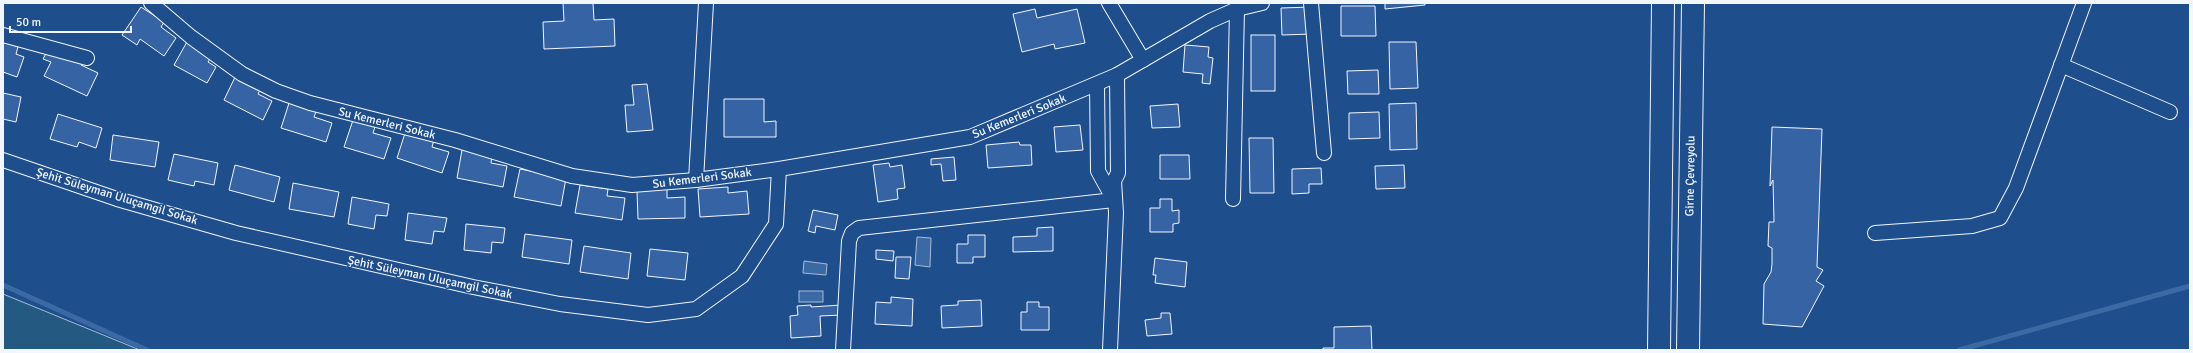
<svg xmlns="http://www.w3.org/2000/svg" width="2193" height="353" font-family="Signika,sans-serif">
<style>
.green{fill:#245a82;stroke:#a8bbd7}
.water{fill:#3b69a3;stroke:#a8bbd7}
.lines{fill:none;stroke-linecap:round;stroke-linejoin:round}
.stream{stroke:#3b69a3;stroke-width:5}
.building{fill:#3563a3;stroke:#f2f6ff}
.street-casing{stroke:#f2f6ff;stroke-width:16}
.highway-casing{stroke:#f2f6ff;stroke-width:24}
.street{stroke:#1f4e8c;stroke-width:14}
.highway{stroke:#1f4e8c;stroke-width:22}
.labels{text-anchor:middle;stroke-width:3;stroke-linejoin:round;paint-order:stroke}
.street-label{font-size:12px;fill:#f2f6ff;stroke:#1f4e8c}
</style>
<rect width="100%" height="100%" fill="#1f4e8c"/>
<polygon class="green" points="3,294 140,350 3,350"/>
<g class="water">
<polygon points="917,237 931,238 930,267 915,265"/>
<polygon points="804,261 827,264 826,275 803,273"/>
<rect x="799" y="291" width="24" height="11"/>
</g>
<g class="lines">
<g class="stream">
<polyline points="3,285 147,350"/>
<polyline points="1959,350 2190,286"/>
</g>
</g>
<g class="building">
<polygon points="563,3 593,3 594,20 614,19 615,46 544,49 543,22 564,21"/>
<polygon points="1385,3 1425,3 1425,5 1385,9"/>
<polygon points="1341,6 1375,6 1376,36 1341,36"/>
<polygon points="141,7 164,22 161,27 176,38 164,56 140,39 137,45 122,35"/>
<polygon points="1311,7 1312,34 1282,35 1281,8"/>
<polygon points="1035,9 1037,18 1077,9 1085,43 1055,49 1054,44 1022,52 1013,14"/>
<rect x="1251" y="35" width="24" height="56"/>
<polygon points="188,40 213,54 208,62 216,67 207,83 174,65"/>
<polygon points="3,41 18,47 16,54 24,57 17,77 3,72"/>
<polygon points="1389,42 1416,42 1418,88 1390,89"/>
<polygon points="1185,45 1209,47 1208,57 1213,58 1210,84 1202,83 1203,74 1183,72"/>
<polygon points="49,48 82,63 81,65 98,73 87,96 44,76 51,62 43,59"/>
<polygon points="1378,70 1379,94 1348,94 1347,71"/>
<polygon points="237,73 263,85 258,94 272,101 263,120 224,100"/>
<polygon points="647,84 653,130 627,132 625,105 634,105 632,85"/>
<polygon points="3,93 21,97 16,122 3,119"/>
<polygon points="724,99 764,99 764,122 776,121 776,137 724,137"/>
<polygon points="290,100 317,109 314,117 332,123 326,142 281,128"/>
<polygon points="1416,103 1417,149 1390,150 1389,104"/>
<polygon points="1178,104 1180,127 1152,128 1150,106"/>
<polygon points="1379,112 1380,138 1349,139 1349,113"/>
<polygon points="58,114 102,128 96,148 79,142 77,147 50,139"/>
<polygon points="353,120 375,127 373,133 391,138 384,159 344,147"/>
<polygon points="1080,125 1083,150 1056,152 1054,127"/>
<polygon points="1772,127 1822,129 1817,267 1823,270 1816,281 1824,286 1802,327 1763,324 1764,284 1771,272 1772,264 1772,248 1768,246 1769,222 1774,222 1773,180 1770,186"/>
<polygon points="406,130 434,140 432,147 449,152 442,173 397,158"/>
<polygon points="113,135 159,142 155,167 110,160"/>
<polygon points="1249,138 1273,138 1274,193 1250,193"/>
<polygon points="1019,142 1020,145 1031,145 1032,165 988,168 986,145"/>
<polygon points="462,150 492,156 491,163 507,166 503,187 457,178"/>
<polygon points="174,154 218,163 214,185 195,181 194,186 168,180"/>
<polygon points="1160,155 1189,155 1190,179 1160,179"/>
<polygon points="954,157 956,180 943,181 941,164 931,165 931,159"/>
<polygon points="889,163 890,167 902,165 905,188 897,189 898,199 878,202 873,165"/>
<polygon points="235,165 280,177 274,202 229,190"/>
<polygon points="1404,165 1405,188 1376,189 1375,166"/>
<polygon points="1321,168 1322,184 1309,184 1309,193 1292,194 1292,169"/>
<polygon points="520,169 566,178 561,206 514,197"/>
<polygon points="293,183 339,192 334,217 289,209"/>
<polygon points="580,185 608,189 607,196 625,198 622,220 575,213"/>
<polygon points="728,187 728,193 747,191 749,214 700,217 698,189"/>
<polygon points="667,189 667,198 685,197 685,218 638,219 637,190"/>
<polygon points="352,197 389,204 387,216 376,215 374,229 348,224"/>
<polygon points="1160,199 1172,199 1172,211 1179,210 1179,223 1173,224 1173,232 1150,232 1150,208 1160,208"/>
<polygon points="813,210 838,215 835,230 816,226 815,233 808,231"/>
<polygon points="408,213 447,218 444,232 434,231 432,244 405,240"/>
<polygon points="466,224 505,228 503,243 492,242 491,253 464,250"/>
<polygon points="1053,227 1053,251 1013,252 1013,237 1037,236 1037,228"/>
<polygon points="525,234 572,240 569,264 522,257"/>
<polygon points="968,235 985,235 985,257 973,257 973,263 957,263 957,244 968,244"/>
<polygon points="584,246 631,253 628,279 580,272"/>
<polygon points="650,249 688,253 685,280 647,276"/>
<polygon points="876,250 894,251 893,261 876,259"/>
<polygon points="896,257 911,257 909,279 895,278"/>
<polygon points="1155,258 1187,262 1185,287 1155,283 1156,275 1153,275"/>
<polygon points="891,297 913,299 912,326 875,324 876,302 891,303"/>
<polygon points="981,300 982,326 942,328 941,306 958,305 958,301"/>
<polygon points="1027,302 1039,302 1039,307 1049,307 1049,330 1021,330 1021,312 1027,312"/>
<polygon points="811,305 811,307 841,305 842,315 820,316 821,336 791,338 790,316 798,315 797,306"/>
<polygon points="1161,313 1170,313 1172,334 1147,336 1145,320 1161,318"/>
<polygon points="1371,326 1372,350 1323,350 1323,348 1334,348 1334,327"/>
</g>
<g class="lines">
<defs>
<g id="street">
<polyline points="151,3 191,37 242,74 276,91 310,103 455,140 572,176 632,185 696,180 779,169 970,137 1117,75 1210,21 1237,9 1262,3"/>
<polyline points="1109,3 1143,60"/>
<polyline points="1311,3 1324,153"/>
<polyline points="3,35 87,58"/>
<polyline points="2061,65 2170,112"/>
<polyline points="3,160 117,199 236,233 473,287 560,304 648,315 696,309 742,276 776,224 779,169"/>
<polyline points="696,180 706,3"/>
<polyline points="1233,199 1237,9"/>
<polyline points="1875,233 1972,226 2000,218 2016,188 2084,3"/>
<polyline points="843,350 849,241 852,233 859,228 1114,200 1098,171 1097,84"/>
<polyline points="1110,350 1116,213 1114,181 1118,173 1117,75"/>
</g>
<g id="highway">
<polyline points="1659,350 1663,3"/>
<polyline points="1688,350 1693,3"/>
</g>
</defs>
<use href="#street" class="street-casing"/>
<use href="#highway" class="highway-casing"/>
<use href="#street" class="street"/>
<use href="#highway" class="highway"/>
</g>
<g class="labels">
<g class="street-label">
<text transform="translate(1019 116) rotate(-22)" y="4">Su Kemerleri Sokak</text>
<text transform="translate(387 123) rotate(14)" y="4">Su Kemerleri Sokak</text>
<text transform="translate(1690 176) rotate(-89)" y="4">Girne Çevreyolu</text>
<text transform="translate(702 178) rotate(-7)" y="4">Su Kemerleri Sokak</text>
<text transform="translate(117 196) rotate(17)" y="4">Şehit Süleyman Uluçamgil Sokak</text>
<text transform="translate(430 277) rotate(12)" y="4">Şehit Süleyman Uluçamgil Sokak</text>
</g>
</g>
<rect width="2193" height="353" fill="none" stroke="#f2f6ff" stroke-width="8"/>
<path d="M10 26v6h121v-6" fill="none" stroke="#f2f6ff" stroke-width="2"/>
<text x="16" y="26" font-size="12" fill="#f2f6ff" stroke="#1f4e8c" stroke-width="3" paint-order="stroke">50 m</text>
</svg>
